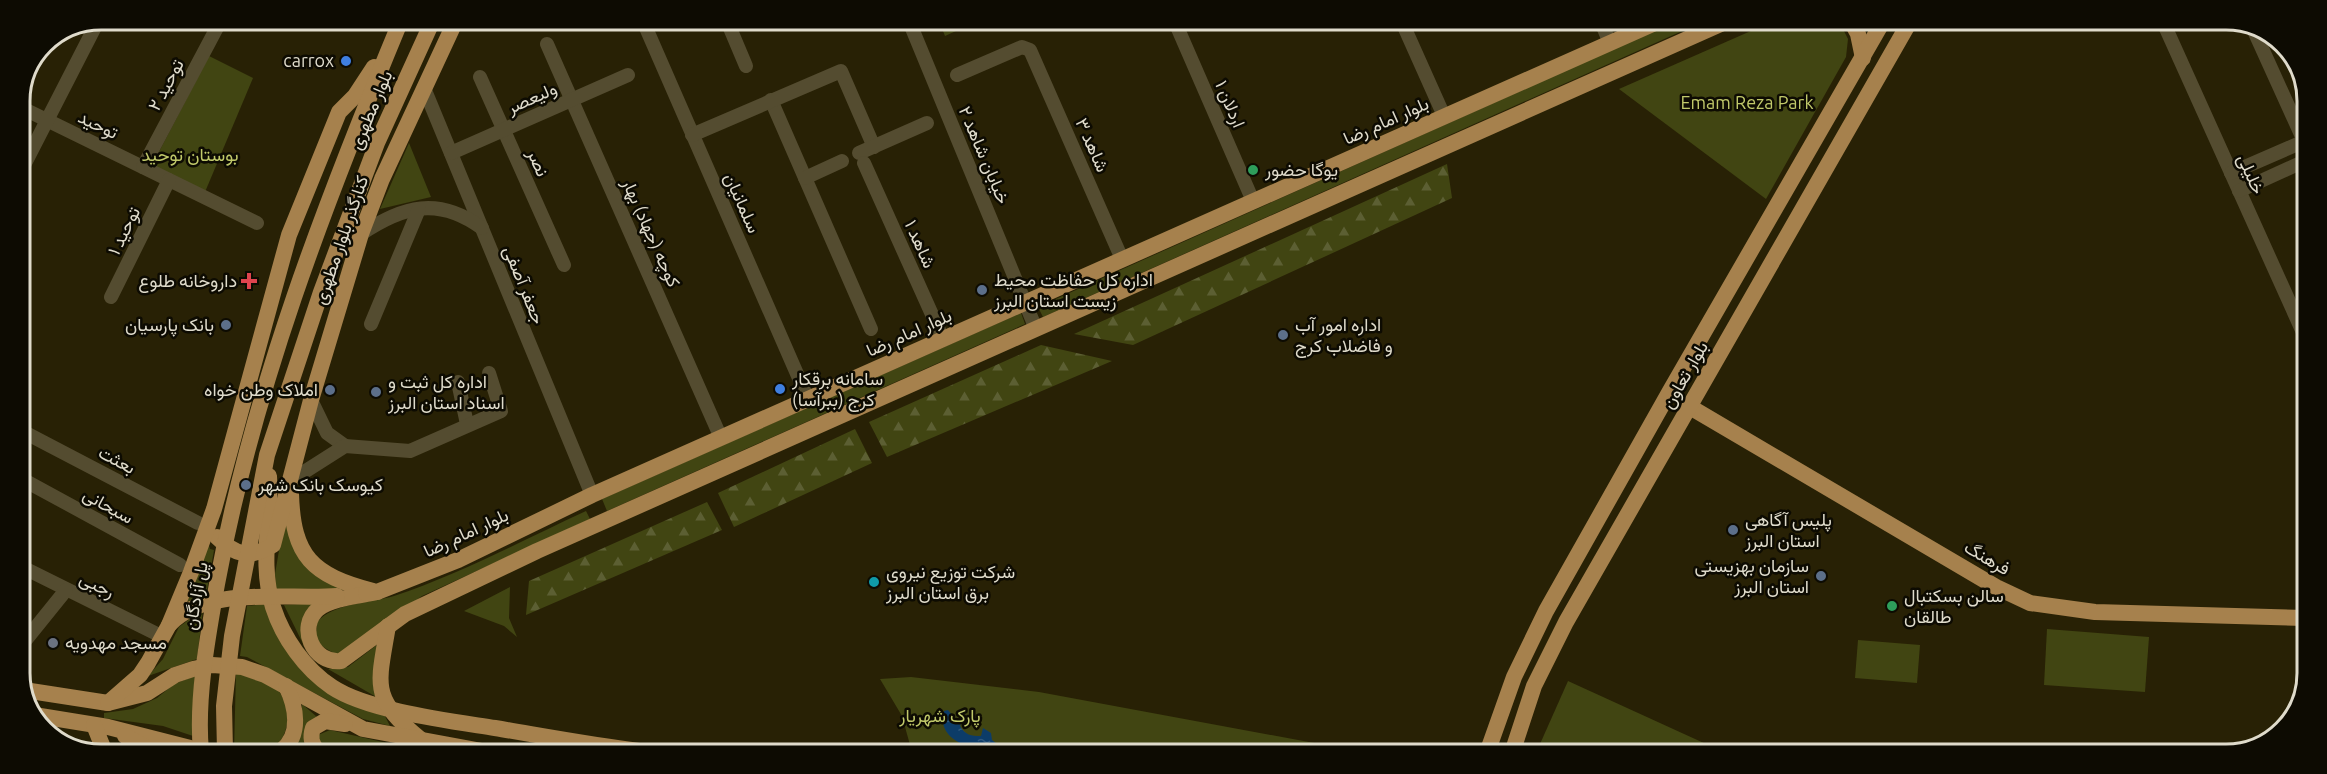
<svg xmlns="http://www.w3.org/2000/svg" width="2327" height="774" font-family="Ubuntu,Vazirmatn,sans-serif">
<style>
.green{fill:#414512}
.forest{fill:url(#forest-firs)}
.water{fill:url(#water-ripples)}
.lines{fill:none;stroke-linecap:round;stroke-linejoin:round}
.minor{stroke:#544c30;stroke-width:14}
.major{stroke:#a6814d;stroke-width:16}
.shop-dot{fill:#3f7fe0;stroke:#0d0b02;stroke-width:2}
.leisure-dot{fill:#2e9e5b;stroke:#0d0b02;stroke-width:2}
.health-dot{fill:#e0444e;stroke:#0d0b02;stroke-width:2}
.service-dot{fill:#5c6f8a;stroke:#0d0b02;stroke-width:2}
.culture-dot{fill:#0f9aa8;stroke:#0d0b02;stroke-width:2}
.worship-dot{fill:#6b7280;stroke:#0d0b02;stroke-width:2}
.labels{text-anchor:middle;stroke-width:5;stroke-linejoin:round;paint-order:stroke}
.poi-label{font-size:18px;fill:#dfdbcb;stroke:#0d0b02;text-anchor:start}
.street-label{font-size:18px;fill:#dfdbcb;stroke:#0d0b02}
.park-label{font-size:18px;fill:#c1c96a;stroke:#0d0b02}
.rim{fill:none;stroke:#dfdbcb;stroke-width:3}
</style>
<defs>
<pattern id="forest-firs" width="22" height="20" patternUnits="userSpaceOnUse" patternTransform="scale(1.5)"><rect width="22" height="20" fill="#414512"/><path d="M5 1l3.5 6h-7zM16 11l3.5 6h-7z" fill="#5c5f33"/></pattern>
<pattern id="water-ripples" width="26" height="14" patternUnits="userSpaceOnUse" patternTransform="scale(1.5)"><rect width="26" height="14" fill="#0c3c68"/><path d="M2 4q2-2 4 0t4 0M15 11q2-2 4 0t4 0" fill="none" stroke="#2f587c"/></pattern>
</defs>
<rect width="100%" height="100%" fill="#282105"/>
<g class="green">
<polygon points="939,21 978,21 945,36"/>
<polygon points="1672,23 1700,23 1043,317 1038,307"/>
<polygon points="1769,23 1840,23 1848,39 1846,57 1766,199 1619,89"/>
<polygon points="209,56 253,78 205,192 150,169"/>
<polygon points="409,143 431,197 380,209"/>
<polygon points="1021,313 1025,324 607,511 602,499"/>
<path d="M287 503C287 561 304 559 347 590L276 592 275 574Z"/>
<path d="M586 511 590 519 422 596 340 657 315 642 317 622C333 603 371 603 394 596 460 574 523 540 586 511Z"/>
<polygon points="208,542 210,549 214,550 206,596 187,602"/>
<polygon points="510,587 509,618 517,637 504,626 464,611"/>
<polygon points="319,603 304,646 284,605"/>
<polygon points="267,604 283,642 385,716 390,726 363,719 247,657 240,656 247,606"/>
<polygon points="203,609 197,659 148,676 163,659 179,627"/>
<polygon points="2047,629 2149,637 2145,692 2044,685"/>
<polygon points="1858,640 1920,645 1917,683 1855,678"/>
<polygon points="382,641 378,698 328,669 348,667"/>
<path d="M236 672C245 675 256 676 264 679 292 692 296 734 270 751H234Z"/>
<polygon points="195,676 193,736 163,726 104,718 104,713 133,709 157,698 174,684"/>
<polygon points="911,677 1039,692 1368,753 915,752 910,745 902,716 880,679"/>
<polygon points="1568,681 1706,744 1707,753 1536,753"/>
<path d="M302 704 317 717C306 727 302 736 305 751H290L302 723Z"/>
<polygon points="330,730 422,751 329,750 319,743 318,735"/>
</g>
<g class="forest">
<polygon points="1447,164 1452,198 1133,345 1074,334"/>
<polygon points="1041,345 1112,361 887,457 869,422"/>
<polygon points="855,429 872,463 734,527 718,493"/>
<polygon points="707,502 722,530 526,615 529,581"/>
</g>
<path class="water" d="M948 710 957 721 959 718 962 721 960 726C965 735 971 736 981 736L983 728 991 733 992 740 1001 747 1002 752C979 752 935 743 944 711Z"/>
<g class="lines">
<g class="minor">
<polyline points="643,21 808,399"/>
<polyline points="727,21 746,66"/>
<polyline points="909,21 1036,329"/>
<polyline points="1175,22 1253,201"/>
<polyline points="1402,22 1444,116"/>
<polyline points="1601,22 1610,43"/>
<polyline points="2164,24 2306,339"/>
<polyline points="2251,24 2304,141"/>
<polyline points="547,44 721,438"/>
<polyline points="957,75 1022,47 1030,50 1122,259"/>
<polyline points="480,77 564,265"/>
<polyline points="424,88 592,495"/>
<polyline points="771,100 871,329"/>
<polyline points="20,107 257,223"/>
<polyline points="692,135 841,71 874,147"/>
<polyline points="451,153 628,75"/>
<polyline points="859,153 927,123"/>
<polyline points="864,163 943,339"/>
<polyline points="143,167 221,20"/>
<polyline points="20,173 98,21"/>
<polyline points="2231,173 2307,140"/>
<polyline points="805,178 842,161"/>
<polyline points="2239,191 2307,160"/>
<path d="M361 234C403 206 438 196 482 228"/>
<polyline points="111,297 169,180"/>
<polyline points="371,324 419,209"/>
<polyline points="458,382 467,424"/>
<polyline points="311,400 327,433 345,446"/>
<polyline points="20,430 198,523"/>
<polyline points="20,478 180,565"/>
<polyline points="290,481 345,446 410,451 501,411 489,373"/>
<polyline points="20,566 159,635"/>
<polyline points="20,647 66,590"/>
</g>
<g class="major">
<polyline points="1852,23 1858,34 1863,58"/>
<polyline points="1690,407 1996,587 2030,603 2095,612 2304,618"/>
<path d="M269 476C272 520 259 563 273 607 283 638 305 669 332 687 368 711 451 721 495 728 543 736 591 745 639 751"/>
<path d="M291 494C293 557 312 575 373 591"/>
<path d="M217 537C236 556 250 559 273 545L311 400 361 234 382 179 456 20"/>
<path d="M377 592C360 596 332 598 318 609 297 627 313 664 341 661L405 614 537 551 1723 23"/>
<polyline points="366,593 377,592 458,560 592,495 1655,23"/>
<path d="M169 625C205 585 287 600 337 596"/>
<path d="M388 626C378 686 370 697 420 739"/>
<polyline points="24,690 108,703 147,693 175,675 193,669 212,665 242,667 265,675 363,729 482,751"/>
<polyline points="108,703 140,675 148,663 169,625 191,572 214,509 289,235 339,112 355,96 374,67"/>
<polyline points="34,715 108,727 202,751"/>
<polyline points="94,725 104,750"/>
<polyline points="125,736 142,745 147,750"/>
<path d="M201 751C196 699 208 635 217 584 253 389 325 203 401 20"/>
<polyline points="225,751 224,706 232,636 267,455 321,292 377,143 433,20"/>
<path d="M281 751C302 735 296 706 286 686"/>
<path d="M318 751C311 744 310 737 313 728L325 721 345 724"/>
<polyline points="1487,753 1514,677 1546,611 1670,391 1882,23"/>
<polyline points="1512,753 1534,686 1566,622 1909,23"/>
</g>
</g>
<g class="shop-dot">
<circle cx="346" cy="61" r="6"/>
<circle cx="780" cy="389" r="6"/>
</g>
<g class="leisure-dot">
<circle cx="1253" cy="170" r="6"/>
<circle cx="1892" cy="606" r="6"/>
</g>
<path class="health-dot" d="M246 272h6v6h6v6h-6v6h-6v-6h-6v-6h6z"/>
<g class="service-dot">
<circle cx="982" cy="290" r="6"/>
<circle cx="226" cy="325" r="6"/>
<circle cx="1283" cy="335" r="6"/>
<circle cx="330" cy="390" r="6"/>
<circle cx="376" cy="392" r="6"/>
<circle cx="246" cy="485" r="6"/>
<circle cx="1733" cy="530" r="6"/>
<circle cx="1821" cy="576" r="6"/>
</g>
<circle class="culture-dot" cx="874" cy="582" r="6"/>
<circle class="worship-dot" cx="53" cy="643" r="6"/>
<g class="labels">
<g class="poi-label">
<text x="334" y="67" text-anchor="end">carrox</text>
<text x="1265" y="176">یوگا حضور</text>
<text x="994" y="286">اداره کل حفاظت محیط<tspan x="994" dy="21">زیست استان البرز</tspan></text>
<text x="237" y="287" text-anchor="end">داروخانه طلوع</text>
<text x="214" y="331" text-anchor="end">بانک پارسیان</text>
<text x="1295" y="331">اداره امور آب<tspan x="1295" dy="21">و فاضلاب کرج</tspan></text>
<text x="792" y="385">سامانه برقکار<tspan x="792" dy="21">کرج (ببرآسا)</tspan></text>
<text x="388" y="388">اداره کل ثبت و<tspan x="388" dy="21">اسناد استان البرز</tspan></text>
<text x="318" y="396" text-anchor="end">املاک وطن خواه</text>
<text x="258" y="491">کیوسک بانک شهر</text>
<text x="1745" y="526">پلیس آگاهی<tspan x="1745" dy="21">استان البرز</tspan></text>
<text x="1809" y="572" text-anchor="end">سازمان بهزیستی<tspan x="1809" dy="21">استان البرز</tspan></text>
<text x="886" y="578">شرکت توزیع نیروی<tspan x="886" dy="21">برق استان البرز</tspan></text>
<text x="1904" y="602">سالن بسکتبال<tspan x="1904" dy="21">طالقان</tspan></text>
<text x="65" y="649">مسجد مهدویه</text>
</g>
<g class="street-label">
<text transform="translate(166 85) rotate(-62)" y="6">توحید ۲</text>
<text transform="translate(532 98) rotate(-24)" y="6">ولیعصر</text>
<text transform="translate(1230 104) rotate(67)" y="6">اردلان ۱</text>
<text transform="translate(371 110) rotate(-67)" y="6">بلوار مطهری</text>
<text transform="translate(1386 121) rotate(-24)" y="6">بلوار امام رضا</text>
<text transform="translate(98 125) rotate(26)" y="6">توحید</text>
<text transform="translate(1092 145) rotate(66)" y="6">شاهد ۳</text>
<text transform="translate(984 155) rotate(67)" y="6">خیابان شاهد ۲</text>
<text transform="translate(538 163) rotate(66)" y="6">نصر</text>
<text transform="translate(2251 174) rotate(66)" y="6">خلیلی</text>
<text transform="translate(742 203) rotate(66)" y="6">سلمانیان</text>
<text transform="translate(124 231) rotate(-64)" y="6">توحید ۱</text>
<text transform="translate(651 233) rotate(66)" y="6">کوچه (جهاد) بهار</text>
<text transform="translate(341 240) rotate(-71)" y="6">کنارگذر بلوار مطهری</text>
<text transform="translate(920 244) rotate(66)" y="6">شاهد ۱</text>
<text transform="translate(524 285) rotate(68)" y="6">جعفر آصفی</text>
<text transform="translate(909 333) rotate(-24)" y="6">بلوار امام رضا</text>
<text transform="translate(1685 375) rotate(-60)" y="6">بلوار تعاون</text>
<text transform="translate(117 460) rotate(28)" y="6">بعثت</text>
<text transform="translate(108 506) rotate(29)" y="6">سبحانی</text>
<text transform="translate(466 533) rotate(-25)" y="6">بلوار امام رضا</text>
<text transform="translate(1987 558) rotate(30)" y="6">فرهنگ</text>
<text transform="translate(97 585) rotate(26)" y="6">رجبی</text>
<text transform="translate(196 596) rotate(-80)" y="6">پل آزادگان</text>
</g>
<g class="park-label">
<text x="1747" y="109">Emam Reza Park</text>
<text x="190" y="161">بوستان توحید</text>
<text x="940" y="722">پارک شهریار</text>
</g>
</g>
<path d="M0 0H2327V774H0ZM101 30H2226A71 71 0 0 1 2297 101V673A71 71 0 0 1 2226 744H101A71 71 0 0 1 30 673V101A71 71 0 0 1 101 30Z" fill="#0d0b02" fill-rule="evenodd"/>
<path class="rim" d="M101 30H2226A71 71 0 0 1 2297 101V673A71 71 0 0 1 2226 744H101A71 71 0 0 1 30 673V101A71 71 0 0 1 101 30Z"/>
</svg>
